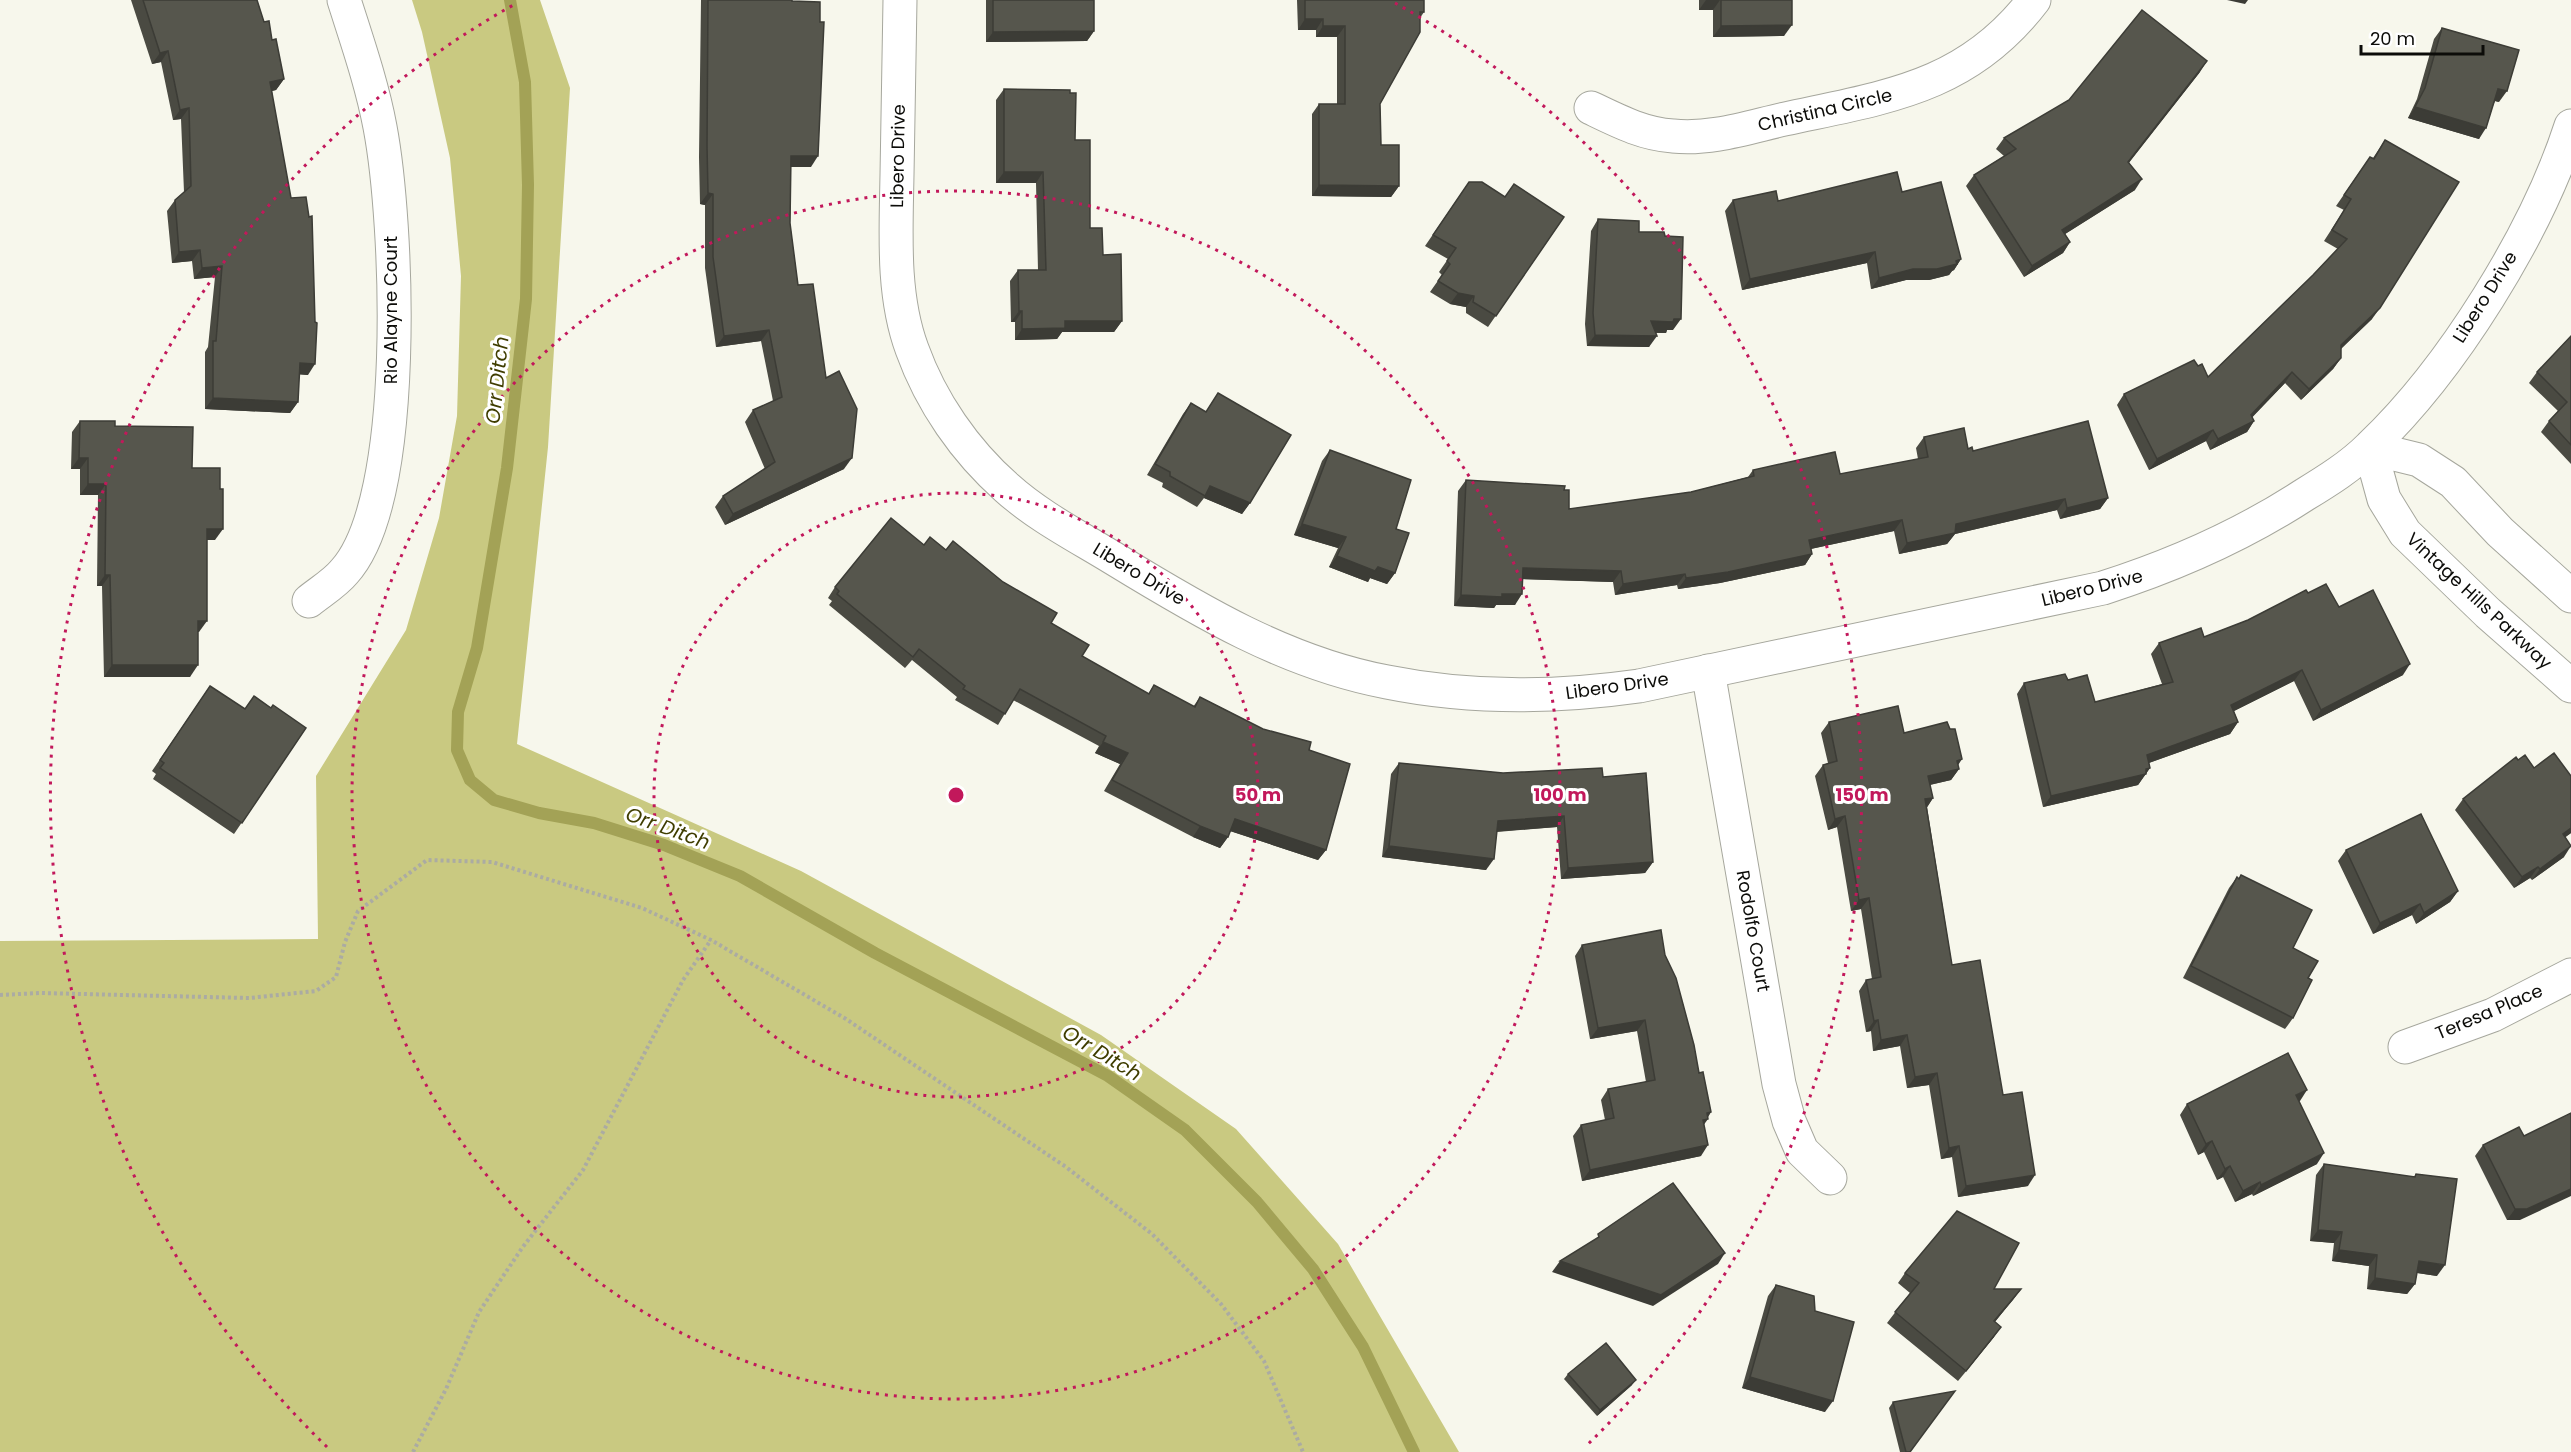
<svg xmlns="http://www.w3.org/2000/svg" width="2571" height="1452" font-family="Poppins,sans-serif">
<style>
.green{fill:#c9c981}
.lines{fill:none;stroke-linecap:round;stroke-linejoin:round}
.stream{stroke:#a3a256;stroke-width:12}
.street-casing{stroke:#a6a79d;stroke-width:35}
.path{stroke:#ababa3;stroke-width:4;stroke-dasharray:3 3;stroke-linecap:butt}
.street{stroke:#fff;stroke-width:33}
.wall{fill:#4a4a42}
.shaded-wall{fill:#3c3c36}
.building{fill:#56564d;stroke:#3c3c36;stroke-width:1.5}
.ring{fill:none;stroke:#c2185b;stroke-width:3;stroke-dasharray:3 6}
.labels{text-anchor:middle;stroke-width:6;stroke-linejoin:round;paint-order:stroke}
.street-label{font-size:18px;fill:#0c0c09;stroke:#fff}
.water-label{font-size:20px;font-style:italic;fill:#3f3d00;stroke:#fff}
.centre{fill:#c2185b;stroke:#fff;stroke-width:3}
.ring-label{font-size:18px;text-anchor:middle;font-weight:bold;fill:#c2185b;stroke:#fff;stroke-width:6;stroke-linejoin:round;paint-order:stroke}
</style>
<rect width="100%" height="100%" fill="#f7f7ec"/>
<polygon class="green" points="412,0 540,0 570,88 548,447 517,744 801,871 1101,1035 1236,1129 1338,1244 1459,1452 0,1452 0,941 318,939 316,776 406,630 439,518 457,416 461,276 450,158 422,32"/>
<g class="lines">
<polyline class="stream" points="510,0 525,82 528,185 526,299 507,468 477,648 458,712 457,750 470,780 494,800 539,813 594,823 664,845 740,876 875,953 1108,1076 1185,1130 1257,1202 1313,1269 1363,1347 1414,1452"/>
<defs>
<g id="street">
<path d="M900 0C899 58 898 117 897 175 896 233 892 295 912 349 931 402 965 451 1007 488 1038 516 1077 536 1113 558 1198 610 1286 663 1387 682 1471 699 1554 698 1639 686L2103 588C2175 565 2241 536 2304 495 2327 481 2351 466 2370 447 2452 369 2536 234 2571 126"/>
<path d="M1591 108C1618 121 1643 134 1673 136 1711 140 1749 127 1785 119 1886 97 1967 88 2034 0"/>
<polyline points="2571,596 2500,532 2453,482 2419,460 2370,448 2384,499 2405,533 2488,613 2571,686"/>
<path d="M309 601C320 592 335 583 344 572 410 500 398 222 380 127 372 84 357 41 344 0"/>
<polyline points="1708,671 1779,1084 1789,1121 1802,1151 1830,1178"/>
<polyline points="2405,1047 2493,1015 2571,975"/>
</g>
</defs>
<use href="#street" class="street-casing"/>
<g class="path">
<polyline points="0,995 40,993 249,998 316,991 336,977 345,942 358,911 427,860 492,862 642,908 711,940 846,1019 1066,1167 1152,1234 1221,1304 1264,1361 1303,1452"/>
<polyline points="413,1452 446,1389 479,1312 522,1248 583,1170 683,980 711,940"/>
</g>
<use href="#street" class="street"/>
</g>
<g class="wall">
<polygon points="131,0 257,0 264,22 272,40 284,79 276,90 272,91 308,375 299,374 298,402 290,413 205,409 205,352 208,347 215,277 194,279 192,261 172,263 167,211 175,200 184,192 181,119 173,120 161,62 152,64"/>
<polygon points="701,0 792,0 811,167 791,167 790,223 798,285 826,378 844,469 725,525 715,507 723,496 765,469 745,422 753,410 773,401 761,341 716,347 705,268 705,205 700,204 699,157"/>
<polygon points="986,0 1094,0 1094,31 1087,41 986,42"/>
<polygon points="1297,0 1424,0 1424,12 1420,18 1380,104 1381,145 1399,186 1391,197 1312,196 1312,114 1319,104 1337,104 1337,37 1316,37 1316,30 1298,30"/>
<polygon points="1699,0 1792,0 1784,36 1713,37 1713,10 1699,10"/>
<polygon points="2442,28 2499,102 2495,101 2479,139 2408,118 2417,99 2434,39"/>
<polygon points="2200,72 2129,162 2135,190 2065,234 2070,242 2063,253 2024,277 1966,186 1974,175 2004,156 1996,149 2004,138"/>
<polygon points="1004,89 1075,140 1090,228 1103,255 1122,321 1114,332 1062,332 1057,339 1015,340 1015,322 1011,322 1010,281 1018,270 1038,270 1036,183 996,183 996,100"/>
<polygon points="2385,140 2372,319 2341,349 2341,358 2333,369 2301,400 2285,383 2252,417 2254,421 2247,432 2210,450 2206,441 2149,470 2117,405 2124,394 2198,366 2208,377 2313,275 2338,249 2324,241 2344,210 2336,206 2370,157 2373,158"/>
<polygon points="1469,182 1505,197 1564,217 1488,327 1466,313 1466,307 1450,304 1430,292 1442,275 1439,272 1448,259 1425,246"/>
<polygon points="1902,192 1961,259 1954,270 1952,271 1949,275 1929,280 1906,280 1871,289 1867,263 1742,290 1725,211 1733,200 1778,201"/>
<polygon points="1598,219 1639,232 1673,330 1667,330 1666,333 1655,333 1649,347 1587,346 1585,324 1591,231"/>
<polygon points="2571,336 2571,464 2541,432 2549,421 2558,411 2529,383 2537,372"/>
<polygon points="1218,393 1250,503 1242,514 1204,498 1197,507 1162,487 1163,483 1147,475 1183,414 1191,403 1206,412"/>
<polygon points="80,421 115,426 192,468 215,540 207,540 199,632 198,632 190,677 104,677 102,586 97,586 98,495 80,495 80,469 71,469 72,432"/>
<polygon points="1924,437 1968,449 2108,498 2100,509 2060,519 2057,510 1955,534 1947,544 1899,554 1894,531 1811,549 1812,554 1805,565 1720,583 1678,589 1677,585 1615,595 1613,582 1523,579 1515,605 1496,605 1494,608 1454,606 1458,491 1466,480 1564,490 1569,509 1691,492 1748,477 1753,470 1840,474 1918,459 1916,448"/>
<polygon points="1330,450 1396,529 1395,573 1387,584 1370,578 1368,582 1329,567 1338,548 1294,535 1322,461"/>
<polygon points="924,545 946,550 1051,623 1082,656 1148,694 1154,685 1193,707 1200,697 1263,729 1309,750 1326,850 1318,860 1230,831 1228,837 1220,848 1193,837 1104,791 1120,764 1095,753 1099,746 1013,700 998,725 955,700 957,697 912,660 905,668 829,605 832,601 828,598 835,587"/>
<polygon points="2308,593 2339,607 2403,675 2313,721 2294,681 2234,711 2238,722 2230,734 2149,763 2150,768 2138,785 2043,807 2017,694 2024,683 2068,680 2095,702 2162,684 2151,654 2159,643 2204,637 2248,620"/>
<polygon points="210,686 245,709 271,708 306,728 234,834 153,779 156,774 152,771"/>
<polygon points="1829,722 1904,733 1958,765 1959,769 1951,780 1930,785 1933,798 1927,807 1952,965 2003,1095 2028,1186 1958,1197 1952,1157 1941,1159 1929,1085 1907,1088 1900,1046 1873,1051 1871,1031 1866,1032 1859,991 1866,980 1872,979 1861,909 1851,911 1837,827 1828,830 1815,776 1823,765 1828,763 1821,733"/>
<polygon points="2518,760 2534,768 2571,776 2571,833 2565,837 2564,857 2532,880 2530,878 2514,888 2455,810 2463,799"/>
<polygon points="1399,763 1503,773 1653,862 1645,873 1561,879 1557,827 1497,832 1486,870 1382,857 1391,774"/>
<polygon points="2346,850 2458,891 2450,902 2416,924 2412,915 2373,934 2338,861"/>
<polygon points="2237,877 2293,948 2308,978 2293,1018 2285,1029 2183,978 2229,888"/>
<polygon points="1582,945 1665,955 1711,1112 1704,1124 1701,1156 1582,1181 1573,1136 1581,1125 1605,1120 1601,1100 1608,1089 1646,1082 1637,1031 1590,1039 1575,956"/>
<polygon points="2299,1101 2317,1164 2253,1196 2252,1194 2235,1202 2223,1177 2217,1180 2204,1152 2198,1155 2180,1115 2187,1104"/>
<polygon points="2524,1136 2520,1220 2507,1220 2475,1156 2483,1145"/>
<polygon points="2324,1164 2414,1177 2416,1174 2437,1276 2417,1273 2415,1284 2407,1294 2367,1289 2369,1266 2332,1261 2334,1243 2310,1241 2316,1175"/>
<polygon points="1905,1273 1994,1289 2021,1289 1995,1322 1994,1337 1958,1381 1887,1323 1910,1293 1898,1283"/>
<polygon points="1776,1285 1815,1311 1825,1412 1742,1388 1768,1296"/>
<polygon points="1568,1374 1632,1385 1597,1416 1564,1379"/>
<polygon points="1893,1402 1911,1452 1900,1452 1889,1408"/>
</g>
<g class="shaded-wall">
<polygon points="1706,0 1720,0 1713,10 1699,10"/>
<polygon points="2227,0 2248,0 2245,4"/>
<polygon points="1305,19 1323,19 1316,30 1298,30"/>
<polygon points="1792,25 1784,36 1713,37 1721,26"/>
<polygon points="1323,26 1345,26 1337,37 1316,37"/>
<polygon points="1094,31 1087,41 986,42 993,32"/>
<polygon points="168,51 161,62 152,64 160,53"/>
<polygon points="2207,61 2200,72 2121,173 2128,162"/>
<polygon points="284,79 276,90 262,93 270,82"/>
<polygon points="2498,89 2507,91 2499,102 2491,100"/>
<polygon points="2415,107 2486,128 2479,139 2408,118"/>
<polygon points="189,108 181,119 173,120 180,110"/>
<polygon points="791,156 818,156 811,167 783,167"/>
<polygon points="1004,172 1043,172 1036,183 996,183"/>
<polygon points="2142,179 2135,190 2054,241 2062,230"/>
<polygon points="1319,185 1399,186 1391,197 1312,196"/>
<polygon points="708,193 713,194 705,205 700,204"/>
<polygon points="2070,242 2063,253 2024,277 2032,266"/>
<polygon points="200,250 192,261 172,263 179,252"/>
<polygon points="1875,252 1867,263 1742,290 1750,279"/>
<polygon points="1961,259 1954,270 1952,271 1949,275 1929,280 1906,280 1871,289 1879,278 1913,269 1956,261"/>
<polygon points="222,266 215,277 194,279 202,268"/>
<polygon points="1458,293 1474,296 1466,307 1450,304"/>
<polygon points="2380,308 2372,319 2333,356 2341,345"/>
<polygon points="1019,311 1022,311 1015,322 1011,322"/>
<polygon points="1674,319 1681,319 1673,330 1667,330 1666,333 1644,332 1651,321"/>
<polygon points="1065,321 1122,321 1114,332 1062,332 1057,339 1015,340 1022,329"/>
<polygon points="769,330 761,341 716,347 724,336"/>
<polygon points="1595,335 1657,336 1649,347 1587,346"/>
<polygon points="2341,358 2333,369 2301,400 2309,389"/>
<polygon points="300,363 315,364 308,375 292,374"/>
<polygon points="2292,372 2285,383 2244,426 2251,415"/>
<polygon points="213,398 298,402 290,413 205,409"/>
<polygon points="2254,421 2247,432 2210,450 2218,439"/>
<polygon points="2213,430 2206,441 2149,470 2157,459"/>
<polygon points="79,458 88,458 80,469 71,469"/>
<polygon points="852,458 844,469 725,525 733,514"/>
<polygon points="88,484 106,484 98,495 80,495"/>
<polygon points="1210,486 1250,503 1242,514 1204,498"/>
<polygon points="2108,498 2100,509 2060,519 2067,508"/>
<polygon points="2065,499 2057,510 1955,534 1947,544 1899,554 1907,543 1956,524"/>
<polygon points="1902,520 1894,531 1801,551 1809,540"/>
<polygon points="1302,524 1346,537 1338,548 1294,535"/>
<polygon points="207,529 223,529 215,540 199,540"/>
<polygon points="1812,554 1805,565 1720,583 1678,589 1686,578"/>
<polygon points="1337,556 1378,567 1395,573 1387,584 1370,578 1368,582 1329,567"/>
<polygon points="1523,568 1621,571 1613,582 1516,579"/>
<polygon points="1685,574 1677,585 1615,595 1623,584"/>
<polygon points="105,575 110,575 102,586 97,586"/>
<polygon points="1522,594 1515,605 1496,605 1494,608 1454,606 1461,595"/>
<polygon points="198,621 207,621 199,632 190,632"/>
<polygon points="2410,664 2403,675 2313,721 2321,710"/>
<polygon points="112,665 198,665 190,677 104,677"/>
<polygon points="2302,670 2294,681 2224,716 2231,705"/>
<polygon points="2238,722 2230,734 2140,766 2147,755"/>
<polygon points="1103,742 1128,753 1120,764 1095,753"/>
<polygon points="1962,759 1955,770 1959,769 1951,780 1920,787 1928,776 1957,761"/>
<polygon points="2150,768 2138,785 2043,807 2051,796"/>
<polygon points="1933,798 1926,809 1925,799"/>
<polygon points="1564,816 1557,827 1491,832 1498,821"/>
<polygon points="1845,816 1837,827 1828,830 1835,819"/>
<polygon points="1235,819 1326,850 1318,860 1227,830"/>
<polygon points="1200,826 1228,837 1220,848 1193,837"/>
<polygon points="2571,828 2571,833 2555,845 2563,834"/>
<polygon points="1389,846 1494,859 1486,870 1382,857"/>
<polygon points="2571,846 2564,857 2532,880 2540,869"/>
<polygon points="1653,862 1645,873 1561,879 1568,868"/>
<polygon points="2538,867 2530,878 2514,888 2522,877"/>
<polygon points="2458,891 2450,902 2416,924 2424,913"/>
<polygon points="1869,898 1861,909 1851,911 1859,900"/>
<polygon points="2420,904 2412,915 2373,934 2380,923"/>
<polygon points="1645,1020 1637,1031 1590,1039 1598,1028"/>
<polygon points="1878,1020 1871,1031 1866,1032 1874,1021"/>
<polygon points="1907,1035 1900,1046 1873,1051 1881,1040"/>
<polygon points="1937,1073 1929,1085 1907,1088 1915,1077"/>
<polygon points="2307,1090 2300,1101 2289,1106 2296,1095"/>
<polygon points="1711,1112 1706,1119 1708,1119 1700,1130 1696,1131 1707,1113"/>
<polygon points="2212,1141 2204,1152 2198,1155 2206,1144"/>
<polygon points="1708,1145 1701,1156 1582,1181 1590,1170"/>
<polygon points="1959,1146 1952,1157 1941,1159 1949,1148"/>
<polygon points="2324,1153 2317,1164 2253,1196 2261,1185"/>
<polygon points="2230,1166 2223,1177 2217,1180 2225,1169"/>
<polygon points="2035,1175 2028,1186 1958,1197 1966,1186"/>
<polygon points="2260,1182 2252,1194 2235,1202 2243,1191"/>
<polygon points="2571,1189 2571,1196 2520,1220 2507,1220 2515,1209"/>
<polygon points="2318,1230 2342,1232 2334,1243 2310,1241"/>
<polygon points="2339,1250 2377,1255 2369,1266 2332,1261"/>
<polygon points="1725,1253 1718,1264 1653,1306 1552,1272 1560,1261"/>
<polygon points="2419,1261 2445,1265 2437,1276 2411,1272"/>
<polygon points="2375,1278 2415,1284 2407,1294 2367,1289"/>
<polygon points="2021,1289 2013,1300 1986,1332 1994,1321"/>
<polygon points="2001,1327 1994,1337 1958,1381 1966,1371"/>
<polygon points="1750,1377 1833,1401 1825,1412 1742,1388"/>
<polygon points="1636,1380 1632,1385 1597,1416 1600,1410"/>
</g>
<g class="building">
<polygon points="143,0 257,0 264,22 269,21 272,40 276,39 284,79 270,82 291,198 306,197 309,217 312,216 315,322 317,323 315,364 300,363 298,402 213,398 213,341 216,341 222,266 202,268 200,250 179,252 175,200 191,186 189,108 180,110 168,51 160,53"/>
<polygon points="708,0 792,0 792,1 820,2 820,22 824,22 818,156 791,156 790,223 798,285 813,284 826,378 839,371 857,409 852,458 733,514 723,496 775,462 753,410 782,397 769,330 724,336 713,257 713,194 708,193 707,146"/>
<polygon points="993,0 1094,0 1094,31 993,32"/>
<polygon points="1305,0 1424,0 1424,12 1420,12 1420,32 1380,104 1381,145 1399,145 1399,186 1319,185 1319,104 1345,104 1345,26 1323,26 1323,19 1305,19"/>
<polygon points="1721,0 1792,0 1792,25 1721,26"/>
<polygon points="2142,10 2207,61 2128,162 2142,179 2062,230 2070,242 2032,266 1974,175 2016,149 2004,138 2069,100"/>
<polygon points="2442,28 2519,50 2507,91 2498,89 2486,128 2415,107 2425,88"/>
<polygon points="1004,89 1070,90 1070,93 1076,93 1075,140 1090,140 1090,228 1102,228 1103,255 1121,254 1122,321 1065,321 1065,328 1022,329 1022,311 1019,311 1018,270 1046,270 1043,172 1004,172"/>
<polygon points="2385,140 2459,182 2380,308 2341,345 2341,358 2309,389 2292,372 2251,415 2254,421 2218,439 2213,430 2157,459 2124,394 2194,360 2198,366 2202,364 2208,377 2313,275 2347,239 2332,230 2351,199 2344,195 2370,157 2374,159"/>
<polygon points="1897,172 1902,192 1941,182 1961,259 1956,261 1957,264 1937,269 1913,269 1879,278 1875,252 1750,279 1733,200 1776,191 1778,201"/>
<polygon points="1469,182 1482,182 1505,197 1514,184 1564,217 1496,316 1473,302 1474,296 1458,293 1438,281 1450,264 1447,261 1456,248 1433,235"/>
<polygon points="1598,219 1639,221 1639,232 1664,232 1665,236 1683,237 1681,319 1674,319 1673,322 1651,321 1657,336 1595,335 1593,313"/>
<polygon points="2571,336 2571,445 2549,421 2567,402 2537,372"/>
<polygon points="1218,393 1291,435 1250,503 1210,486 1205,496 1170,476 1170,472 1155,464 1191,403 1206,412"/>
<polygon points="80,421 115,421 115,426 193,427 192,468 220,468 220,489 223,489 223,529 207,529 207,621 198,621 198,665 112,665 110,575 105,575 106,484 88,484 88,458 79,458"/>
<polygon points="2088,421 2108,498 2067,508 2065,499 1956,524 1955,533 1907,543 1902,520 1809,540 1812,554 1728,572 1686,578 1685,574 1623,584 1621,571 1523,568 1522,594 1502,594 1502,597 1461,595 1466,480 1565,486 1564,490 1569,490 1569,509 1691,492 1754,476 1753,470 1835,452 1840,474 1928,457 1924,437 1964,428 1968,449 1972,447 1973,451"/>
<polygon points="1330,450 1411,480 1396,529 1409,533 1395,573 1378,567 1375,571 1337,556 1346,537 1302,524"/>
<polygon points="891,518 924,545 930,537 946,550 953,541 1003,582 1057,613 1051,623 1089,645 1082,656 1149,694 1154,685 1195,707 1200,697 1263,729 1311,742 1309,750 1350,764 1326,850 1235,819 1228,837 1200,826 1112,780 1128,753 1103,742 1106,736 1020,689 1005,714 963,689 965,686 919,649 913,657 837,594 839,591 835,587"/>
<polygon points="2326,584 2339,607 2373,590 2410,664 2321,710 2302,670 2231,705 2238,722 2147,755 2150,768 2146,769 2146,774 2051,796 2024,683 2065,674 2068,680 2087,675 2095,702 2173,682 2159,643 2201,628 2204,637 2248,620 2306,590 2308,593"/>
<polygon points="210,686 245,709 254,696 271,708 273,705 306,728 242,823 160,768 164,763 160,760"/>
<polygon points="1898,706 1904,733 1947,722 1950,729 1955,729 1962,759 1957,761 1959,769 1928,776 1933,798 1925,799 1952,965 1980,960 2003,1095 2022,1092 2035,1175 1966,1186 1959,1146 1949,1148 1937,1073 1915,1077 1907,1035 1881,1040 1878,1020 1874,1021 1866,980 1881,977 1869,898 1859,900 1845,816 1835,819 1823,765 1837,761 1829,722"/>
<polygon points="2554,753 2571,776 2571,828 2563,834 2571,846 2540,869 2538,867 2522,877 2463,799 2516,757 2518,760 2525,755 2534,768"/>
<polygon points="1399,763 1503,773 1602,768 1603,777 1646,773 1653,862 1568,868 1564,816 1498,821 1494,859 1389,846"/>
<polygon points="2421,814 2458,891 2424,913 2420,904 2380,923 2346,850"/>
<polygon points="2241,875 2312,910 2293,948 2318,961 2308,978 2312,980 2293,1018 2191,966 2237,877 2239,879"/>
<polygon points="1661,930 1665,955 1676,978 1694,1045 1699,1073 1703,1072 1711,1112 1707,1113 1708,1119 1703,1120 1708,1145 1590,1170 1581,1125 1614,1118 1608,1089 1655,1080 1645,1020 1598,1028 1582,945"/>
<polygon points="2288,1053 2307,1090 2296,1095 2324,1153 2261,1185 2260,1182 2243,1191 2230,1166 2225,1169 2212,1141 2206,1144 2187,1104"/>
<polygon points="2571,1113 2571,1189 2527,1209 2515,1209 2483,1145 2519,1127 2524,1136"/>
<polygon points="2324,1164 2415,1177 2416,1174 2457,1179 2445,1265 2419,1261 2415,1284 2375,1278 2377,1255 2339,1250 2342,1232 2318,1230"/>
<polygon points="1673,1183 1725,1253 1661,1295 1560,1261 1599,1237 1598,1234"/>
<polygon points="1957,1211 2019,1243 1994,1289 2021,1289 1994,1321 2001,1327 1966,1371 1895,1312 1919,1283 1905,1273"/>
<polygon points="1776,1285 1814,1296 1815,1311 1854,1322 1833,1401 1750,1377"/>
<polygon points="1606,1343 1636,1380 1600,1410 1568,1374"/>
<polygon points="1955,1391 1910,1452 1906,1452 1893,1402"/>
</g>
<g class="ring">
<circle cx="956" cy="795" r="302"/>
<circle cx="956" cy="795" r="604"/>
<path d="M327 1447A906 906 0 0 1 517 3M1395 3A906 906 0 0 1 1585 1447"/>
</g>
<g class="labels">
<g class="street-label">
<text transform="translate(1825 110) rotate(-13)" y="6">Christina Circle</text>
<text transform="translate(898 156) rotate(-89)" y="6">Libero Drive</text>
<text transform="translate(2485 297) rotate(-58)" y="6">Libero Drive</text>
<text transform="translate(391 310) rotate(-90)" y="6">Rio Alayne Court</text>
<text transform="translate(1139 574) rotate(31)" y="6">Libero Drive</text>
<text transform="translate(2092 588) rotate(-14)" y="6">Libero Drive</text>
<text transform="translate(2479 601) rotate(43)" y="6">Vintage Hills Parkway</text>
<text transform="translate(1617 686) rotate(-8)" y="6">Libero Drive</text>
<text transform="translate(1753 931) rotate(80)" y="6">Rodolfo Court</text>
<text transform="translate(2489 1012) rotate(-23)" y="6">Teresa Place</text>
</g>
<g class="water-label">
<text transform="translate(497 380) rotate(-84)" y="7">Orr Ditch</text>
<text transform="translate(668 828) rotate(20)" y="7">Orr Ditch</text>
<text transform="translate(1102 1053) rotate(31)" y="7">Orr Ditch</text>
</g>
</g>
<circle cx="956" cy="795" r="9" class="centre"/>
<g class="ring-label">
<text x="1258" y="801">50 m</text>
<text x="1560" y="801">100 m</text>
<text x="1862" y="801">150 m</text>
</g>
<path d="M2361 45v9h122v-9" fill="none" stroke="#0c0c09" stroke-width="3"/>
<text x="2370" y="45" font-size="18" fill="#0c0c09" stroke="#ffffff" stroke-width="4.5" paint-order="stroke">20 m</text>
</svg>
